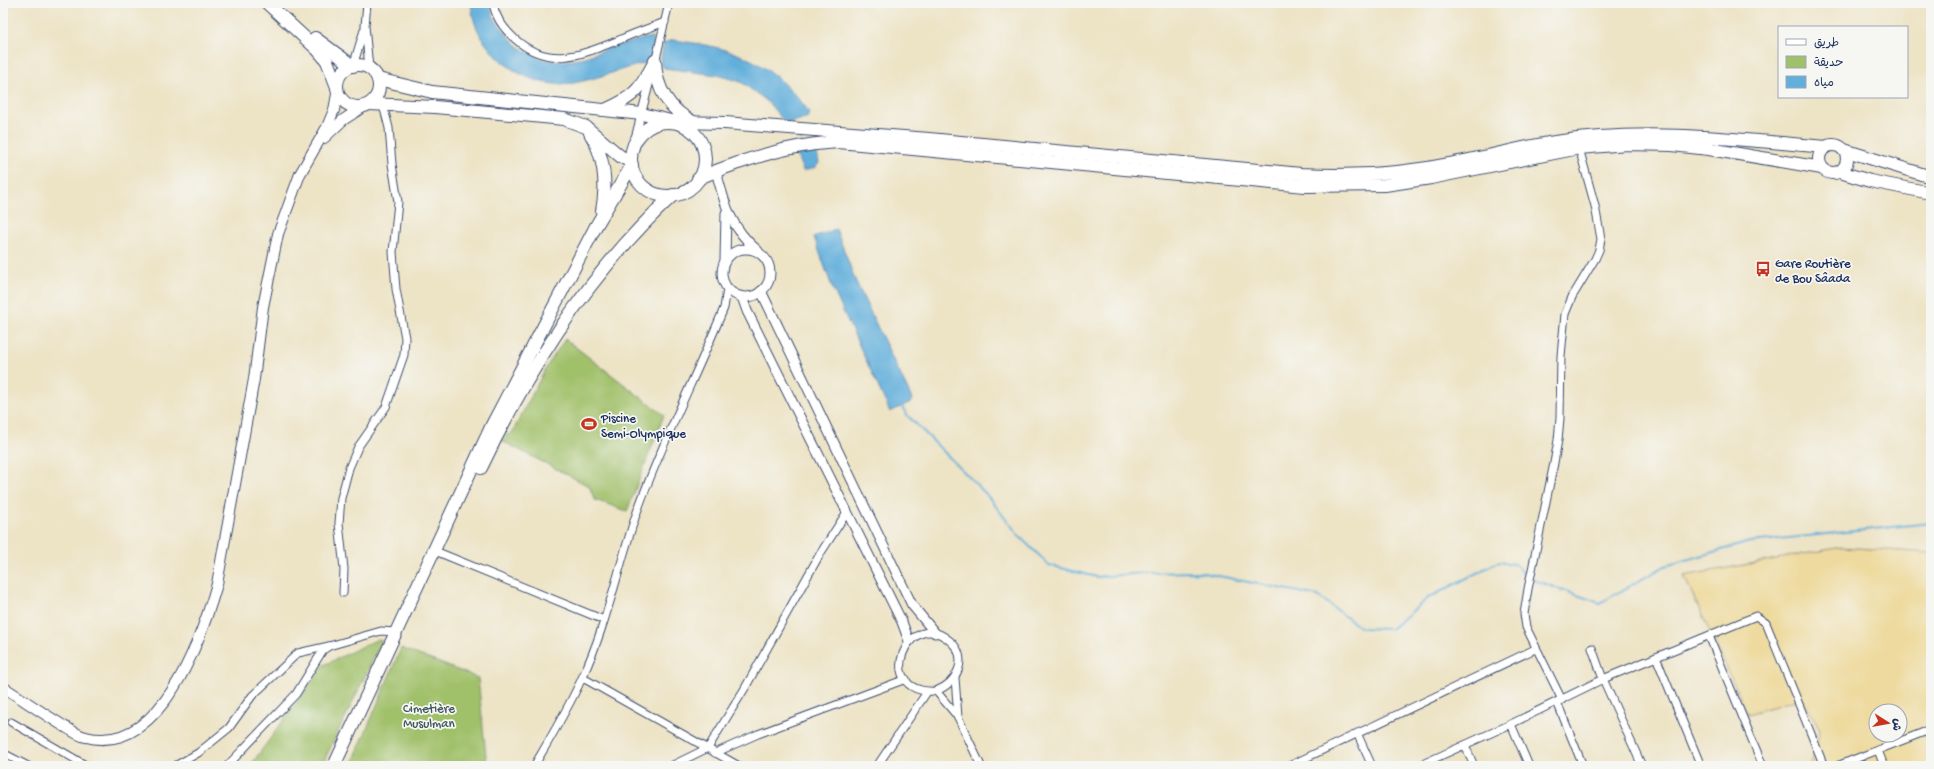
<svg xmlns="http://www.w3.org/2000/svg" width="1934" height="769" font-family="'Gochi Hand','Playpen Sans Arabic',sans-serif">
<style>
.green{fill:#a0c069;stroke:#5e7864}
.sand{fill:#eeda9e;stroke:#84847e;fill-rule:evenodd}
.water{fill:#62afdb;stroke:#3e6f9c}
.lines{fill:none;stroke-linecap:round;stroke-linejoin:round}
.stream{stroke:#62afdb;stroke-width:2}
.minor-casing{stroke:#3a4a6d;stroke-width:9}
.tertiary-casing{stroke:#3a4a6d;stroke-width:11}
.secondary-casing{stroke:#3a4a6d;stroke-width:12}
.trunk-casing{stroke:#3a4a6d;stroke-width:14}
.minor{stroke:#fff;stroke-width:7}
.tertiary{stroke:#fff;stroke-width:9}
.secondary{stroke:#fff;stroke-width:10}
.trunk{stroke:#fff;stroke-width:12}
.labels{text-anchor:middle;stroke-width:3.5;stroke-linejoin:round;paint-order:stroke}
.poi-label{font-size:13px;fill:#1b2f5e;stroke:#f6f6f2;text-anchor:start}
.park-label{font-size:13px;fill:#435a61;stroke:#f6f6f2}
</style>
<rect width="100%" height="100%" fill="#f6f6f2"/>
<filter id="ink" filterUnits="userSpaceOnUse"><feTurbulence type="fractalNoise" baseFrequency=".025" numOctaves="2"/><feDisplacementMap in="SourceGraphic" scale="8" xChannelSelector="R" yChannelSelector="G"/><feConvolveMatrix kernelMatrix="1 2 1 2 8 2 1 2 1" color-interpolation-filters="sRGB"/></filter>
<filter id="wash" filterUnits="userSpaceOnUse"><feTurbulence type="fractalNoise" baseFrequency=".012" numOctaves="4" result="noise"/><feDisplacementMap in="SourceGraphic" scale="16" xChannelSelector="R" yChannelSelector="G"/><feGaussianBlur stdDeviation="0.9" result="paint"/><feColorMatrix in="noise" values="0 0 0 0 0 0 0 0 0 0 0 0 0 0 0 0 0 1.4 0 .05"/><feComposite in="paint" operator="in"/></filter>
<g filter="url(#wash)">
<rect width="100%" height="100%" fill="#ede3c5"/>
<g class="green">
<polygon points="565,339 664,415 627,511 595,500 589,486 502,441 505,436 512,433 547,366"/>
<polygon points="378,639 382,641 325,759 326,766 250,766 324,665"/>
<polygon points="401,648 478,678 487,766 348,766 352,764"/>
</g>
<path class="sand" d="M1842 547 1931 553V766H1811L1820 730 1802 698 1748 714 1684 576ZM1876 711H1900V735H1876Z"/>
<g class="water">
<path d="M471 3H490C490 14 498 24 505 32 518 50 542 64 566 61 581 60 595 53 610 48 623 44 637 40 651 37L654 41 650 60 645 63C622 69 590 81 568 84 522 88 473 49 471 3Z"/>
<path d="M673 40C717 46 752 52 785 85 794 93 803 102 809 113L807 118 788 123 783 120 767 101 741 82 717 75 664 68 660 63 664 43Z"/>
<polygon points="814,150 817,152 819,163 815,168 803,171 796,153"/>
<polygon points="836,229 856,282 913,401 890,412 832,287 814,237"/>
</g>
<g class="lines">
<g class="stream">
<polyline points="799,133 801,142"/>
<polyline points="901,405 907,415 986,494 1020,537 1049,565 1097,577 1144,573 1199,572 1318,596 1361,628 1391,629 1428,598 1498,562 1515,564 1528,578 1600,603 1665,566 1750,542 1931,523"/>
</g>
</g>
</g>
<g filter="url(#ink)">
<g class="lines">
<defs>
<g id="minor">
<polyline points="367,3 365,26 369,68"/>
<path d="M493 3C495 17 505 30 515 39 549 69 582 55 619 40 634 33 649 28 665 22"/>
<polyline points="655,63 669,3"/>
<polyline points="353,66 364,30"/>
<polyline points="633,146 652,73"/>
<polyline points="440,553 604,620"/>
<polyline points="343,593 344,569 339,523 341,498 349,468 358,447 386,407 404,355 405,338 396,289 393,252 398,202 392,164 389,128 383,105"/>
<polyline points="1709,636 1763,766"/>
<polyline points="1592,648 1603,679 1642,766"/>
<polyline points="1656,657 1701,766"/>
<polyline points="583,678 739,766"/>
<polyline points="955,678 958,717"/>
<path d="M936 691C957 683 970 658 950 641 908 604 871 695 936 691L958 717 981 766"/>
<polyline points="1562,700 1526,627 1524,614 1528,589 1554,463 1558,440 1560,418 1561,356 1565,314 1572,297 1595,259 1599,250 1601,239 1595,206 1579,148"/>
<polyline points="1557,702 1583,766"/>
<polyline points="11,722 87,766"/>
<polyline points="1511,724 1529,766"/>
<polyline points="1357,733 1372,766"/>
<polyline points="1465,745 1474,766"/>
<polyline points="1878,750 1884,766"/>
<polyline points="3,753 28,766"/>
<polyline points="715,753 758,734 906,679"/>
<polyline points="175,766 198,753 229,728 252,696 298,653 329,646"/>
<polyline points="227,766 296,694 323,650 329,646 381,631 396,632"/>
<path d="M534 766C551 737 568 709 582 678 607 625 618 567 637 512 662 442 696 376 724 308L727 289"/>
<polyline points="671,766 708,748 745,688 820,554 847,512"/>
<polyline points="877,766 927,692"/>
<polyline points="1289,766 1535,649"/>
<polyline points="1418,766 1511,724 1603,679 1756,616 1766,623 1824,766"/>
<polyline points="1837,766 1924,732 1929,733 1931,736"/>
</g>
<g id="tertiary">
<path d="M716 171C725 205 730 227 758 251"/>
<circle cx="746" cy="273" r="24"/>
<polyline points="725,261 726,213"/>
<polyline points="761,291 912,605 935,633"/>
<polyline points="742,297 747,311 902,622 909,641"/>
</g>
<g id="secondary">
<polyline points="324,138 343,120 363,107"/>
<path d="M3 687C24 700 45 715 67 728 73 731 79 736 86 737 161 756 201 639 217 584L254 379 263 307 278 234 300 174 327 127 334 110 338 89"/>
</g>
<g id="trunk">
<polyline points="267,3 317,49 327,61 337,87"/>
<polyline points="315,38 353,66"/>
<path d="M655 61C656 89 668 109 693 122"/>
<circle cx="358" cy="86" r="21"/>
<path d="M378 79 432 92 642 114 675 122 725 123 929 139 1301 174C1354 177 1402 174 1454 163 1488 157 1521 147 1555 142 1645 128 1736 139 1826 147"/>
<polyline points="369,104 435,107 564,119 586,127 620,156 631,162"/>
<path d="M605 110C635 97 640 89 655 61"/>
<circle cx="668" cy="159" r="37"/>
<path d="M590 133C605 157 607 184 602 211"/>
<circle cx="1833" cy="159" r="14"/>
<polyline points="1844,150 1931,177"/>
<polyline points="1840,172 1870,181 1931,193"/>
<path d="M698 179C711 172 725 168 738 163 774 151 802 144 839 142L1305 186 1385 185 1431 178 1579 148 1627 144 1672 145 1709 149 1822 168"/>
<path d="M481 468C529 367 591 271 673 195"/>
<polyline points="334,766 492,425 596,226 632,165"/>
</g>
</defs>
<use href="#minor" class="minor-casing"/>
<use href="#tertiary" class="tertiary-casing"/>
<use href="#secondary" class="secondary-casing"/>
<use href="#trunk" class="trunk-casing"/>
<use href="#minor" class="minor"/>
<use href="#tertiary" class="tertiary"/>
<use href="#secondary" class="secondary"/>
<use href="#trunk" class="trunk"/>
</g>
</g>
<defs>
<symbol id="bus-bare" viewBox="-9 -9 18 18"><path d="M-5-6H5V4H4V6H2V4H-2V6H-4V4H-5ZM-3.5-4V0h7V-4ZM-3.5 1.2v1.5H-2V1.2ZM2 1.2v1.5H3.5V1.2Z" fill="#c8321e" stroke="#f6f6f2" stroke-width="2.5" paint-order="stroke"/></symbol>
<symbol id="stadium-bare" viewBox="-9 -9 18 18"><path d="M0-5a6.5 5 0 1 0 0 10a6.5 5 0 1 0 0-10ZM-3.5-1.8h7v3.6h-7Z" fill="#c8321e" stroke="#f6f6f2" stroke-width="2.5" paint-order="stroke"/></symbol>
</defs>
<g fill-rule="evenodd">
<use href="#bus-bare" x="1752" y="258" width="22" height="22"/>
<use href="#stadium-bare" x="578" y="413" width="22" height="22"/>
</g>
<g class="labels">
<g class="poi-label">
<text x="1775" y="267">Gare Routière<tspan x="1775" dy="15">de Bou Sâada</tspan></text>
<text x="601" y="422">Piscine<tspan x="601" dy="15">Semi-Olympique</tspan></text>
</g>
<g class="park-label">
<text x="429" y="712">Cimetière<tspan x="429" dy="15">Musulman</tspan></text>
</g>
</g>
<rect width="1934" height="769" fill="none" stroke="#f6f6f2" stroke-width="16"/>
<rect x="1778" y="26" width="130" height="72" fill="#f6f6f2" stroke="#9ea6b7"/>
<rect x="1786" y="39" width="20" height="6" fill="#ffffff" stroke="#9ea6b7"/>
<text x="1814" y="46" font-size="12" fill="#1b2f5e">طريق</text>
<rect x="1786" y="56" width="20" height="12" fill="#a0c069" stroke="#9ea6b7"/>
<text x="1814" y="66" font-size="12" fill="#1b2f5e">حديقة</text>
<rect x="1786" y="76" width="20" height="12" fill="#62afdb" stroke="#9ea6b7"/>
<text x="1814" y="86" font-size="12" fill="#1b2f5e">مياه</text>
<g transform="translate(1888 723) rotate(101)"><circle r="19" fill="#f6f6f2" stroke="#9ea6b7"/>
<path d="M0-3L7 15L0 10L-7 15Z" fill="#c8321e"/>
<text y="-6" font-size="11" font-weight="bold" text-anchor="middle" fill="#1b2f5e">ش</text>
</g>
</svg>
